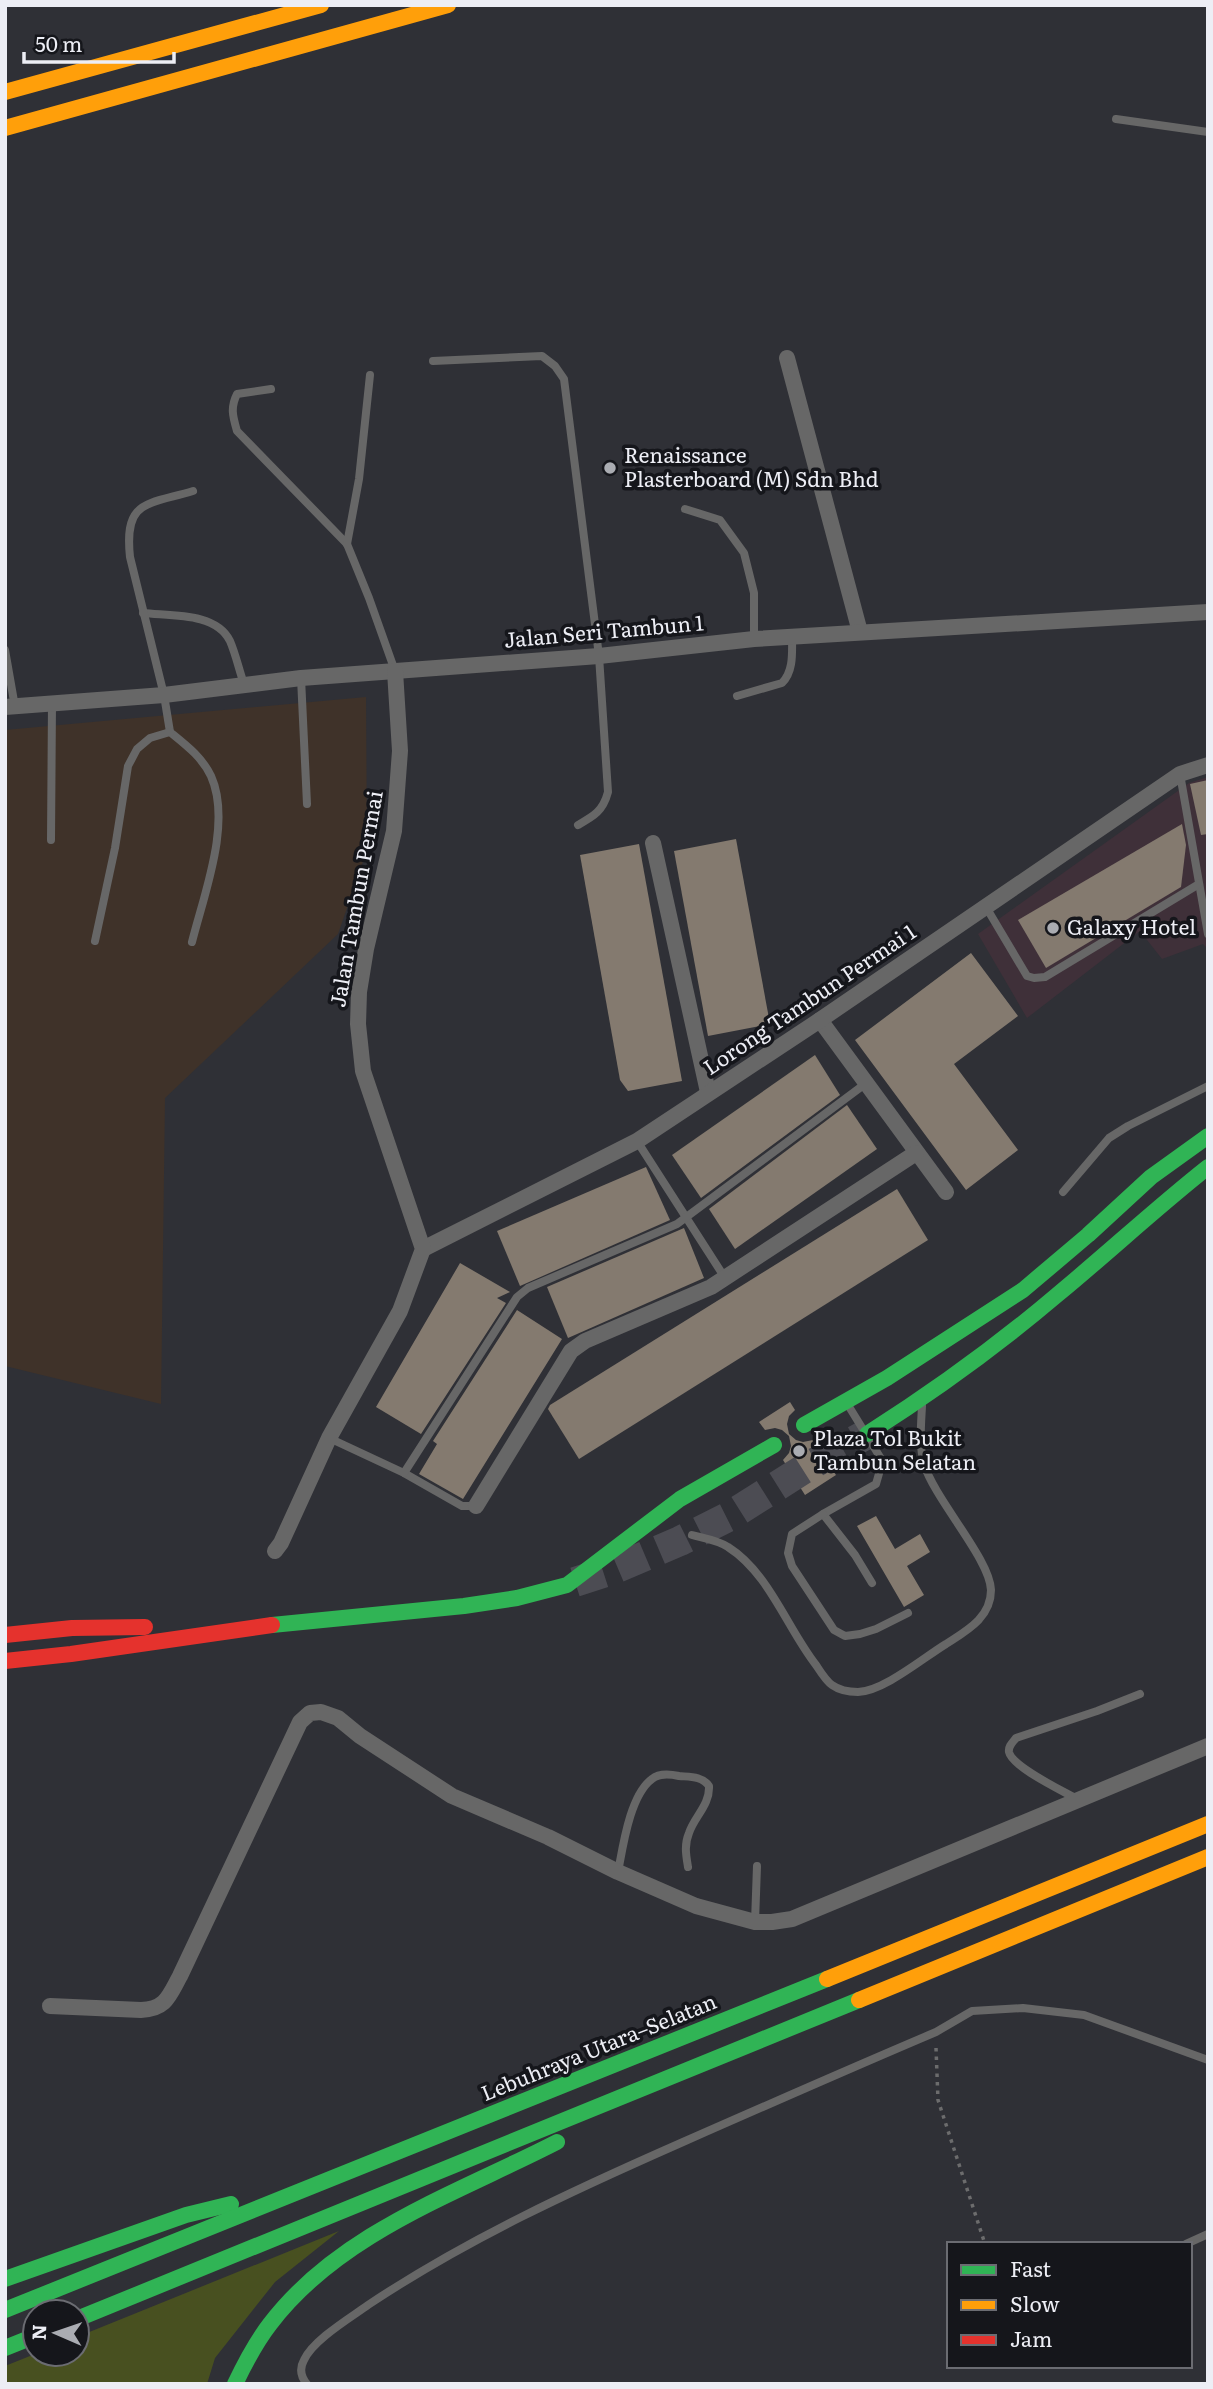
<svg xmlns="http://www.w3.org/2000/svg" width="1213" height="2389" font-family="Literata,serif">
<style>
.commercial{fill:#3f3039}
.industrial{fill:#3f3229}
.green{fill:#485020}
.building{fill:#847a6f}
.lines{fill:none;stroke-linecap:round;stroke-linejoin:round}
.highway-tunnel{stroke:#4c4c53;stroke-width:30;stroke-dasharray:30 15;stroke-linecap:butt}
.path{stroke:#6c6c6d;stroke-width:3.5;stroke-dasharray:3.5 5;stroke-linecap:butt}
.lane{stroke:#676767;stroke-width:8}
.street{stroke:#676767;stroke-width:16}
.fast{stroke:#30b455;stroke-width:16}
.slow{stroke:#ff9f0a;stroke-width:16}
.jam{stroke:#e5322d;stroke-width:16}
.poi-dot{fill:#aaacb2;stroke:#15161b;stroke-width:2.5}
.labels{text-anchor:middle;stroke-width:7;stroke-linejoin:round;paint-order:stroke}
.poi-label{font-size:21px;fill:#edeef5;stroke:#15161b;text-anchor:start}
.street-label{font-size:21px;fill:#edeef5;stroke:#15161b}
</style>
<rect width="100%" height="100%" fill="#2f3036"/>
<polygon class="commercial" points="1208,777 1208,949 1203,944 1162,959 1140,931 1027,1018 978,934 1189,783"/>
<polygon class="industrial" points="366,697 367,850 338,934 165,1098 161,1404 5,1366 5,730"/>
<polygon class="green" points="339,2231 275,2282 215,2358 207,2384 5,2384 5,2366 35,2354 77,2354 77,2337"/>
<g class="building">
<polygon points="1208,780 1208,834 1201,835 1190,784"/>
<polygon points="1182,824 1186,845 1181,887 1046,968 1018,920"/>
<polygon points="736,839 770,1024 708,1036 674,851"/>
<polygon points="639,844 682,1081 628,1091 620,1080 580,855"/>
<polygon points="971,953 1018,1016 954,1064 1018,1150 966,1190 855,1040"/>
<polygon points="815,1055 840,1095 701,1198 672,1155"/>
<polygon points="847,1105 877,1149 735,1249 709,1209"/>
<polygon points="646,1167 670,1220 520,1286 497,1231"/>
<polygon points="897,1189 928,1240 579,1459 548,1409 550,1405"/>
<polygon points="684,1228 704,1278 568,1338 547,1287"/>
<polygon points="460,1263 510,1292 497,1298 506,1303 421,1434 376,1407"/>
<polygon points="517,1310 562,1339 463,1499 419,1474 437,1444 433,1441"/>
<polygon points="790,1402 795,1410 789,1416 787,1424 789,1434 796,1440 803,1442 813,1440 836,1475 805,1495 783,1460 789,1453 791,1446 789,1436 782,1430 775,1428 765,1430 759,1422"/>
<polygon points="876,1516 895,1549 920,1534 930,1552 907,1566 924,1595 904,1607 857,1526"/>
</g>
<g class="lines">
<polyline class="highway-tunnel" points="575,1582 612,1570 680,1541 728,1517 807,1467 867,1434"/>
<polyline class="path" points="936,2048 938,2100 985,2244"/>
<g class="lane">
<polyline points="1116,119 1208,132"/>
<path d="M433 361 542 356 555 366 564 379 599 656 608 792C603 811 594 816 578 825"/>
<path d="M271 389 237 394C230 408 233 417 237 431L347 544 369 598 395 671"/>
<polyline points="685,509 720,520 744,553 754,593 754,639"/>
<polyline points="347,544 359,479 370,375"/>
<path d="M143 613C170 616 216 612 230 641 236 655 239 670 244 684"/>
<polyline points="5,650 15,707"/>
<polyline points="301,678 307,804"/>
<path d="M737 696 782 683C794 671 792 652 792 636"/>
<path d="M170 732 164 695 130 557C124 500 146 505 193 491"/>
<path d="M170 732C186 745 202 757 211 776 232 823 204 894 192 942"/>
<polyline points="1180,774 1208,934"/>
<polyline points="51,840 52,703"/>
<polyline points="986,907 1027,976 1034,978 1045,977 1199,884"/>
<polyline points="95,941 115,848 128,766 137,749 150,738 170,732"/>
<polyline points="637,1141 725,1278"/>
<polyline points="1063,1192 1109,1138 1128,1126 1208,1086"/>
<polyline points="848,1405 880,1457 880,1470 876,1484 823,1514 855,1555 872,1583"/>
<polyline points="329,1438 404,1473 462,1506 476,1506"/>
<polyline points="404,1473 517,1297 528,1288 677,1224 865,1084"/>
<polyline points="823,1514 792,1534 788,1553 792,1566 834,1630 845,1636 860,1634 876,1629 908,1613"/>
<path d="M692 1535C703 1538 718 1540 728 1547 769 1573 787 1628 816 1665 820 1671 826 1681 832 1685 839 1690 850 1692 858 1692 884 1691 923 1658 946 1644 966 1631 991 1618 991 1590 990 1559 935 1500 924 1464 919 1446 921 1425 922 1406"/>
<path d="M1077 1799C1063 1791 1012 1767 1009 1752 1008 1746 1013 1742 1016 1738L1097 1711 1140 1694"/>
<path d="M618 1872C623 1846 630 1795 652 1779 659 1773 670 1774 679 1776 690 1777 702 1776 709 1786 710 1805 694 1817 689 1833 684 1845 686 1855 688 1867"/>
<polyline points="755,1922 757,1866"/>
<polyline points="1186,2244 1208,2234"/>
<path d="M307 2384C301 2377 299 2369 304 2360 313 2340 350 2318 368 2305 467 2239 574 2190 683 2142 767 2105 851 2068 936 2032L972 2011 1023 2008 1084 2015 1208 2060"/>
</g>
<g class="street">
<polyline points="787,358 860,632"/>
<polyline points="5,707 164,695 301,678 599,656 754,639 1208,612"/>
<polyline points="653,843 708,1092"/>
<polyline points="820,1020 946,1192"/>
<polyline points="423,1249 637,1141 820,1020 1180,774 1208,765"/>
<polyline points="476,1506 571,1351 585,1341 711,1287 916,1153"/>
<polyline points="275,1551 281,1543 329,1438 400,1311 423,1249 363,1071 358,1024 359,992 366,949 394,831 400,751 395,671"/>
<path d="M50 2006 141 2010C166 2009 169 1996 180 1976L300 1722 310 1713 321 1712 338 1718 360 1736 452 1796 548 1837 618 1872 696 1906 755 1922H772L792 1919 1208 1746"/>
</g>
<g class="fast">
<polyline points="804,1425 887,1378 1023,1290 1088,1235 1151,1177 1208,1136"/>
<path d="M867 1434C933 1392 997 1346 1057 1295 1108 1253 1156 1208 1208 1167"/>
<polyline points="272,1625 464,1606 517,1598 567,1585 680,1499 774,1445"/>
<polyline points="5,2279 186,2215 231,2204"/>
<polyline points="5,2310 827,1979"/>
<polyline points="77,2319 859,2000"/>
<polyline points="5,2348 35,2336"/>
<path d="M235 2384C245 2363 256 2342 270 2324 340 2232 458 2193 557 2142"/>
</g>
<g class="slow">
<polyline points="5,92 321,5"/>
<polyline points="5,128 448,5"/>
<polyline points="827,1979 1208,1824"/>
<polyline points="859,2000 1208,1857"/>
</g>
<g class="jam">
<polyline points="5,1635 72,1628 145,1627"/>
<polyline points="5,1661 71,1654 272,1625"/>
</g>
</g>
<g class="poi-dot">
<circle cx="610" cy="468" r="7"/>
<circle cx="1053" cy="928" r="7"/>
<circle cx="799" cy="1451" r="7"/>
</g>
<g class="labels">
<g class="poi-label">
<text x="624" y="463">Renaissance<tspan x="624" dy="24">Plasterboard (M) Sdn Bhd</tspan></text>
<text x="1067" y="935">Galaxy Hotel</text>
<text x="813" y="1446">Plaza Tol Bukit<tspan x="813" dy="24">Tambun Selatan</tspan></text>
</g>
<g class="street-label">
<text transform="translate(604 632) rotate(-5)" y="7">Jalan Seri Tambun 1</text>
<text transform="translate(357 899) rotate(-80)" y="7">Jalan Tambun Permai</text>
<text transform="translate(810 1000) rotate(-34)" y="7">Lorong Tambun Permai 1</text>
<text transform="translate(599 2048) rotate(-22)" y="7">Lebuhraya Utara–Selatan</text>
</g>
</g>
<rect width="1213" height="2389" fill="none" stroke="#edeef5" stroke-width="14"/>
<rect x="947" y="2242" width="245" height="126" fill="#15161b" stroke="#6b6c72" stroke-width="2"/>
<rect x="961" y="2265" width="35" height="10" fill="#30b455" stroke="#6b6c72" stroke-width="2"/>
<text x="1010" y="2277" font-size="21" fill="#edeef5">Fast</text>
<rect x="961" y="2300" width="35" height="10" fill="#ff9f0a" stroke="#6b6c72" stroke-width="2"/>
<text x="1010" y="2312" font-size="21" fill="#edeef5">Slow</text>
<rect x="961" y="2335" width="35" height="10" fill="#e5322d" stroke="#6b6c72" stroke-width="2"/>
<text x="1010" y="2347" font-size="21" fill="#edeef5">Jam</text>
<g transform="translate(56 2333) rotate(272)"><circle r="33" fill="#15161b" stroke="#6b6c72" stroke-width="2"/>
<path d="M0-5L12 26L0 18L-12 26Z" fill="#aaacb2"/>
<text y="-10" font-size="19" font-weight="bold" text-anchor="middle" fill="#edeef5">N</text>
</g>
<path d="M24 52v10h150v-10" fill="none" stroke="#edeef5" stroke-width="3.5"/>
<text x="35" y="52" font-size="21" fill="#edeef5" stroke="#15161b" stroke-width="5" paint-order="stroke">50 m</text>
</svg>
